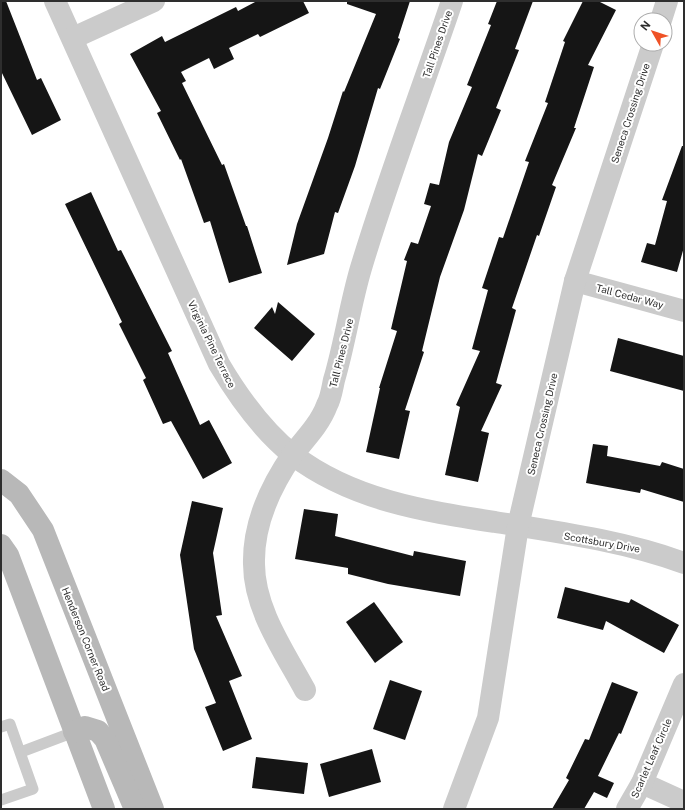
<svg xmlns="http://www.w3.org/2000/svg" width="685" height="810" font-family="'Public Sans',sans-serif">
<style>
.building{fill:#151515}
.lines{fill:none;stroke-linecap:round;stroke-linejoin:round}
.lane{stroke:#cbcbcb;stroke-width:11}
.street{stroke:#cbcbcb;stroke-width:22}
.secondary{stroke:#b8b8b8;stroke-width:22}
.labels{text-anchor:middle;stroke-width:4;stroke-linejoin:round;paint-order:stroke}
.street-label{font-size:10px;fill:#2e2e2e;stroke:#fff}
</style>
<rect width="100%" height="100%" fill="#fff"/>
<g class="building">
<polygon points="1,1 6,1 37,80 41,78 61,120 32,135 1,71"/>
<polygon points="257,1 303,1 309,13 260,37 258,34 229,48 234,59 214,69 209,58 181,72 186,81 182,83 222,165 224,164 246,226 247,226 262,273 229,283 210,221 204,223 181,159 180,160 157,113 161,111 130,54 162,36 165,42 236,7 238,11"/>
<polygon points="347,1 410,1 398,38 400,39 380,89 378,88 355,166 338,213 335,212 324,254 287,265 297,224 328,138 343,91 344,92 376,14 347,4"/>
<polygon points="497,1 533,1 515,49 519,50 496,108 501,110 482,156 478,154 464,210 440,277 422,351 424,352 405,410 410,411 399,459 366,452 380,388 379,388 397,331 391,329 407,261 404,260 411,242 418,244 431,206 424,204 430,183 439,185 449,142 472,87 467,85 491,25 488,24"/>
<polygon points="583,1 598,1 616,10 588,65 594,67 574,128 576,128 552,185 556,187 539,236 537,235 512,308 516,310 496,383 502,385 481,431 489,433 478,482 445,475 460,407 456,405 480,351 472,349 488,290 482,288 499,237 503,238 529,162 525,161 548,103 545,102 565,42 563,41"/>
<polygon points="682,146 684,146 684,247 677,272 641,262 647,243 655,245 667,201 662,200"/>
<polygon points="91,192 118,251 121,250 172,351 168,353 200,425 209,420 232,463 203,479 171,421 163,424 143,380 146,378 119,324 122,322 65,204"/>
<polygon points="278,302 315,334 292,361 254,328 272,307 275,314"/>
<polygon points="618,338 684,356 684,391 610,371"/>
<polygon points="593,444 608,446 607,456 660,466 662,462 684,469 684,502 641,489 640,493 586,483"/>
<polygon points="192,501 223,508 213,553 222,615 216,616 242,676 229,681 252,739 223,751 205,707 216,703 194,649 180,555"/>
<polygon points="304,509 338,514 335,536 413,556 414,551 466,561 460,596 388,584 348,574 348,568 295,559"/>
<polygon points="565,587 629,603 631,599 679,625 664,653 606,621 603,630 557,618"/>
<polygon points="374,602 403,642 375,663 346,622"/>
<polygon points="390,680 422,691 405,740 373,729"/>
<polygon points="612,682 638,692 621,734 619,733 598,776 614,783 607,798 594,792 584,809 552,809 569,780 566,778 585,739 589,740"/>
<polygon points="372,749 381,782 329,797 320,764"/>
<polygon points="256,757 308,763 304,794 252,788"/>
</g>
<g class="lines">
<g class="lane">
<polyline points="1,727 10,724 33,789 1,800"/>
<polyline points="21,752 74,732"/>
</g>
<g class="street">
<path d="M55 1 219 364C239 398 262 430 293 455 352 500 424 511 495 522 558 532 624 541 684 563"/>
<polyline points="661,20 667,1"/>
<polyline points="73,38 154,1"/>
<polyline points="575,281 684,311"/>
<path d="M305 690C284 651 254 609 254 564 253 523 270 487 293 454 305 439 320 424 327 405 331 398 332 389 334 380 345 343 350 305 361 268 388 178 422 90 452 1"/>
<polyline points="642,783 684,802"/>
<polyline points="454,809 488,718 518,526 575,281 653,44"/>
<polyline points="627,809 642,783 684,684"/>
</g>
<g class="secondary">
<polyline points="1,480 19,494 43,530 153,809"/>
<polyline points="1,545 8,555 104,809"/>
<polyline points="74,732 85,727 98,731 105,739 135,809"/>
</g>
</g>
<g class="labels">
<g class="street-label">
<text transform="translate(437 44) rotate(-71)" y="4">Tall Pines Drive</text>
<text transform="translate(630 113) rotate(-72)" y="4">Seneca Crossing Drive</text>
<text transform="translate(630 296) rotate(15)" y="4">Tall Cedar Way</text>
<text transform="translate(212 344) rotate(64)" y="4">Virginia Pine Terrace</text>
<text transform="translate(341 353) rotate(-76)" y="4">Tall Pines Drive</text>
<text transform="translate(542 424) rotate(-77)" y="4">Seneca Crossing Drive</text>
<text transform="translate(602 542) rotate(10)" y="4">Scottsbury Drive</text>
<text transform="translate(86 639) rotate(68)" y="4">Henderson Corner Road</text>
<text transform="translate(651 758) rotate(-66)" y="4">Scarlet Leaf Circle</text>
</g>
</g>
<rect width="685" height="810" fill="none" stroke="#2e2e2e" stroke-width="4"/>
<g transform="translate(653 32) rotate(309)"><circle r="19" fill="#ffffff" stroke="#ababab"/>
<path d="M0-3L7 15L0 10L-7 15Z" fill="#ef5226"/>
<text y="-6" font-size="11" font-weight="bold" text-anchor="middle" fill="#2e2e2e">N</text>
</g>
</svg>
